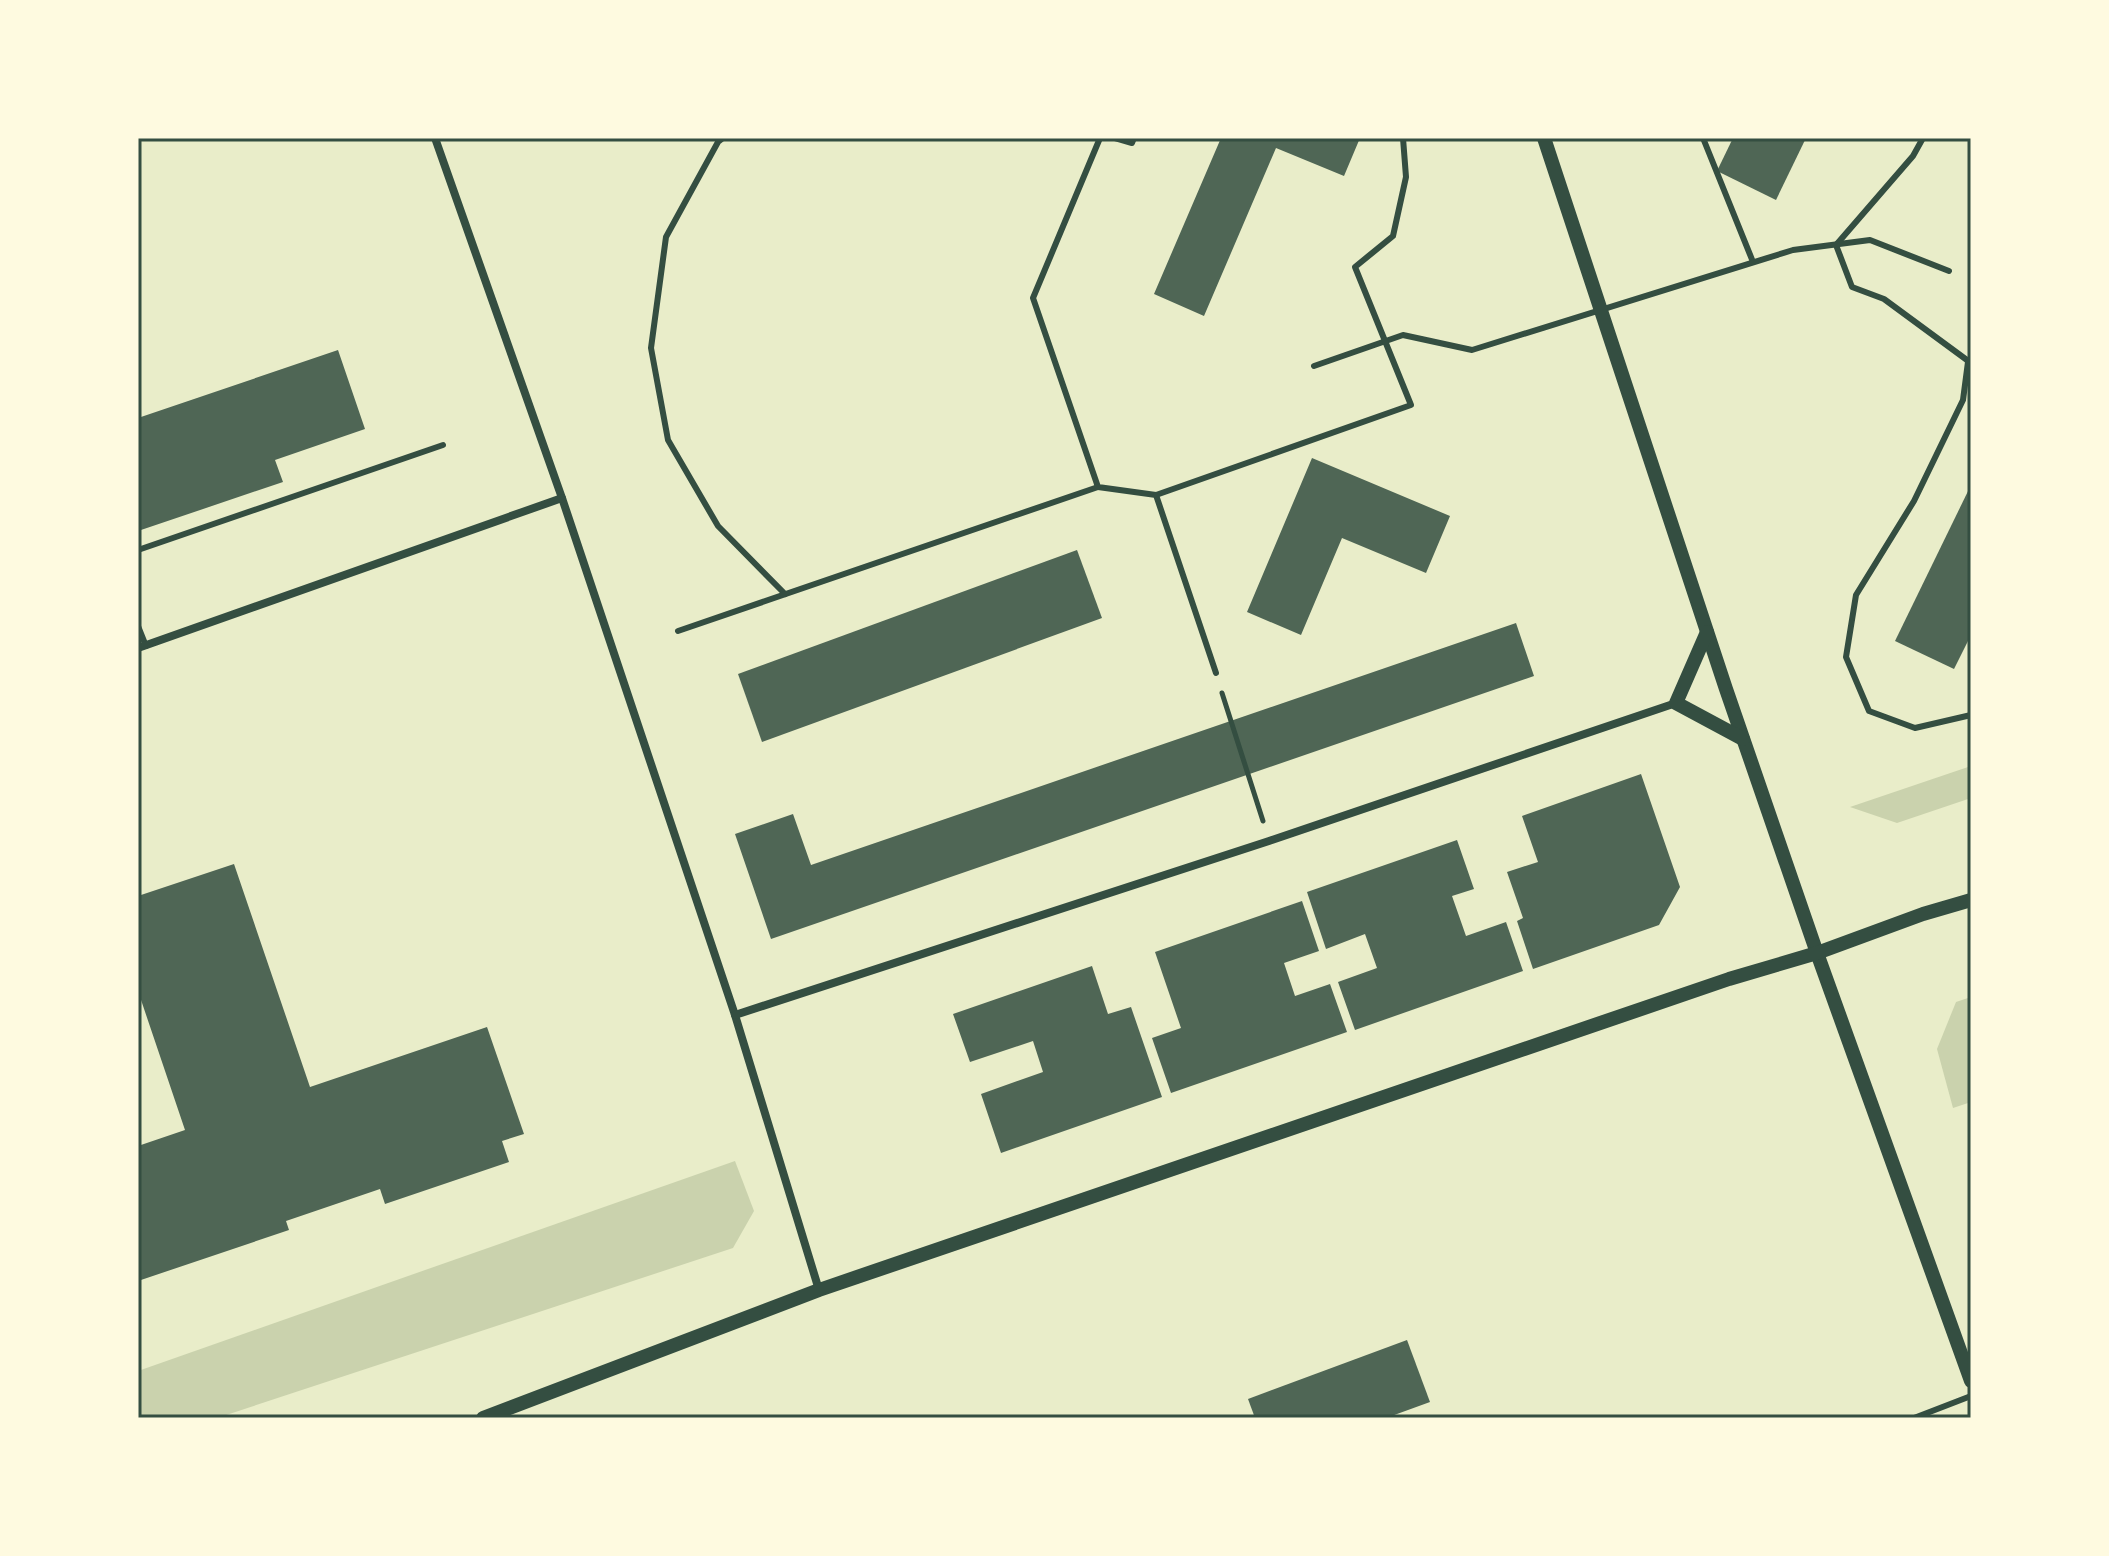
<svg xmlns="http://www.w3.org/2000/svg" width="2109" height="1556" font-family="Inter,sans-serif">
<style>
.green{fill:#cad2ad}
.building{fill:#4f6655}
.lines{fill:none;stroke-linecap:round;stroke-linejoin:round}
.path{stroke:#344e41;stroke-width:5}
.service{stroke:#344e41;stroke-width:6}
.minor{stroke:#344e41;stroke-width:8}
.tertiary{stroke:#344e41;stroke-width:14}
.neatline{fill:none;stroke:#344e41;stroke-width:3}
</style>
<rect width="100%" height="100%" fill="#e9edc9"/>
<g class="green">
<polygon points="1971,766 1971,798 1897,823 1850,807"/>
<polygon points="1971,997 1971,1102 1953,1108 1937,1049 1956,1002"/>
<polygon points="735,1161 754,1211 733,1248 217,1418 138,1418 138,1371"/>
</g>
<g class="building">
<polygon points="1221,138 1360,138 1344,176 1276,148 1204,316 1154,294"/>
<polygon points="1733,138 1806,138 1776,200 1717,171"/>
<polygon points="338,350 365,429 275,460 283,482 138,531 138,418"/>
<polygon points="1312,458 1450,516 1426,573 1342,538 1301,635 1247,612"/>
<polygon points="1971,485 1971,635 1954,669 1895,641"/>
<polygon points="1077,550 1102,618 762,742 738,674"/>
<polygon points="1516,623 1534,676 771,939 735,834 793,814 811,865"/>
<polygon points="1641,774 1680,887 1659,925 1533,969 1517,921 1523,918 1507,872 1538,862 1522,816"/>
<polygon points="1457,840 1474,889 1452,896 1466,936 1506,922 1523,971 1355,1030 1338,982 1377,968 1365,934 1326,949 1307,892"/>
<polygon points="234,864 310,1087 487,1027 524,1134 502,1141 509,1162 385,1204 380,1189 286,1221 289,1230 138,1281 138,1146 185,1130 138,991 138,896"/>
<polygon points="1302,901 1319,951 1284,963 1295,996 1330,984 1347,1032 1171,1093 1152,1038 1181,1028 1155,952"/>
<polygon points="1092,966 1108,1014 1131,1007 1162,1097 1001,1153 981,1094 1043,1072 1033,1041 970,1062 953,1014"/>
<polygon points="1407,1340 1430,1402 1386,1418 1255,1418 1248,1399"/>
</g>
<g class="lines">
<polyline class="path" points="1222,693 1263,821"/>
<g class="service">
<polyline points="723,138 718,142 666,237 651,348 668,440 718,526 785,594"/>
<polyline points="1100,138 1033,298 1098,487 1156,495 1216,673"/>
<polyline points="1115,138 1132,143 1134,138"/>
<polyline points="1703,138 1753,262"/>
<polyline points="1923,138 1913,156 1836,245 1852,287 1884,299 1971,363"/>
<polyline points="1968,362 1963,400 1914,501 1856,595 1846,657 1869,711 1915,728 1971,715"/>
<polyline points="1314,366 1403,335 1472,350 1793,250 1870,240 1949,271"/>
<polyline points="1156,495 1411,405 1355,267 1393,236 1406,177 1403,138"/>
<polyline points="138,550 443,445"/>
<polyline points="138,626 146,646"/>
<polyline points="678,631 1098,487"/>
<polyline points="1914,1418 1971,1396"/>
</g>
<g class="minor">
<polyline points="435,138 562,498 735,1015 819,1290"/>
<polyline points="138,648 562,498"/>
<polyline points="735,1015 1269,841 1676,703"/>
</g>
<g class="tertiary">
<polyline points="1544,138 1726,689 1817,953 1971,1381"/>
<polyline points="1707,632 1676,703 1743,739"/>
<polyline points="483,1418 819,1290 1729,979 1817,953 1923,914 1971,900"/>
</g>
</g>
<rect width="2109" height="1556" fill="none" stroke="#fefae0" stroke-width="280"/>
<rect x="140" y="140" width="1829" height="1276" class="neatline"/>
</svg>
